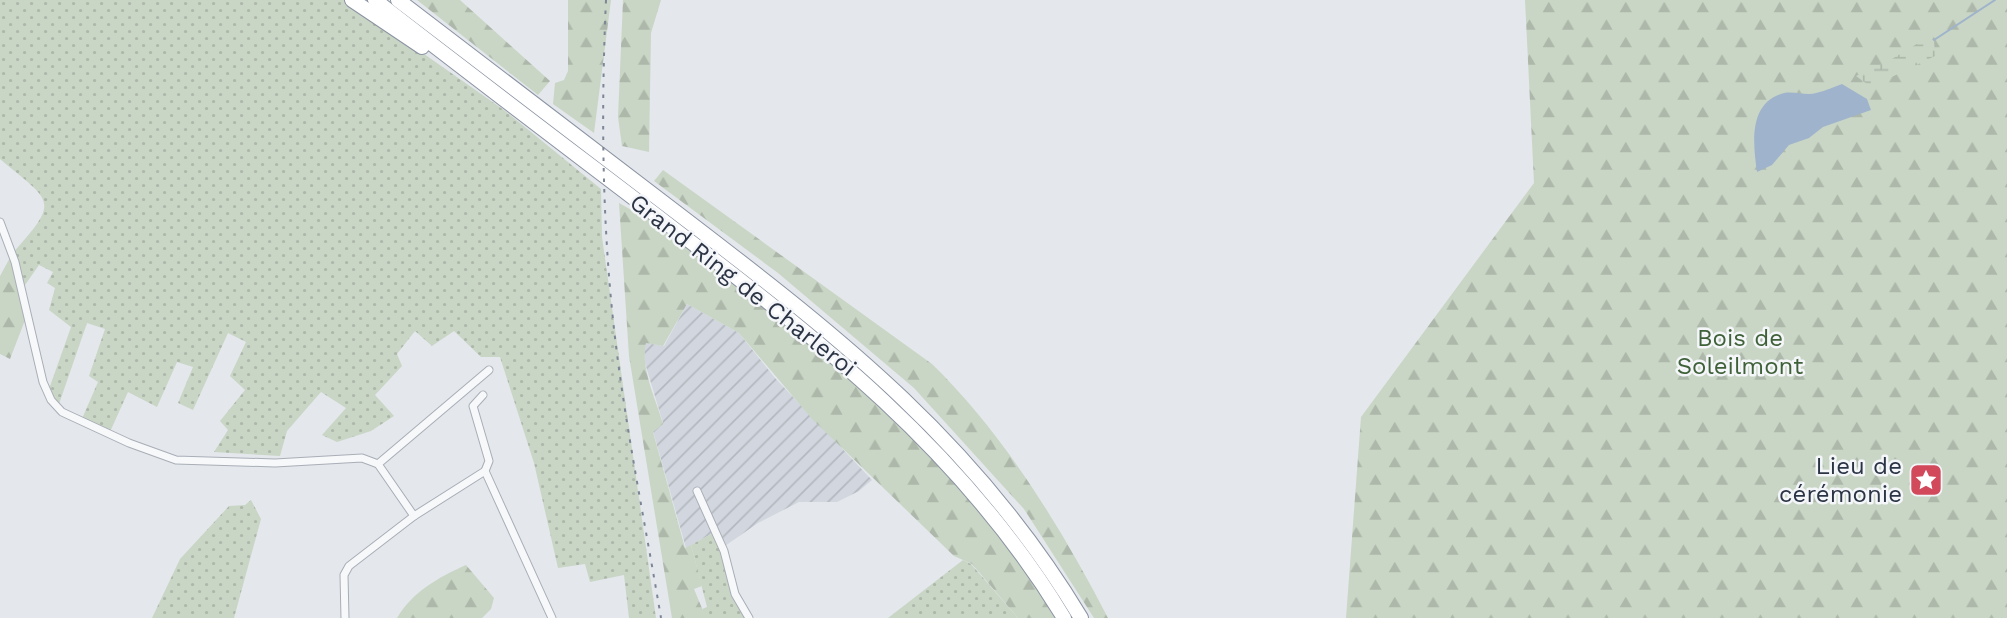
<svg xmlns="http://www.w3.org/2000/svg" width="2007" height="618" font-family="'Work Sans',sans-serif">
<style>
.industrial{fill:url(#industrial-furrows)}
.grass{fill:url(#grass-dots)}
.forest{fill:url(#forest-firs)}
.wetland{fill:url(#wetland-marsh)}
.water{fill:#9fb4cc}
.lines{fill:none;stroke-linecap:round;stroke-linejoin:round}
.stream{stroke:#9fb4cc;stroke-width:2}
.street-casing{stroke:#a9aeb7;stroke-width:9}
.highway-casing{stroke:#8b94a3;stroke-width:16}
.street{stroke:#f7f8fa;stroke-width:7}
.highway{stroke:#fff;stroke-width:14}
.rail{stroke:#7d8696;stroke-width:2;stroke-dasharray:3.5 7;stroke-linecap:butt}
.labels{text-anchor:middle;stroke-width:5;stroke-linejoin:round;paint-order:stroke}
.street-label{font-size:24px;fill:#2b3445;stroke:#f4f6f9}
.park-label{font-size:24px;fill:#3f6138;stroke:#f4f6f9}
.poi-label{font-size:24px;fill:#2b3445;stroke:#f4f6f9;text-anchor:end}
</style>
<defs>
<pattern id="industrial-furrows" width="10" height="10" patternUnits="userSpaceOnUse" patternTransform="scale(1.75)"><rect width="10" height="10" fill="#d2d6de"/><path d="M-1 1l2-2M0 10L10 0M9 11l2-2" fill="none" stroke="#b4b8c0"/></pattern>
<pattern id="grass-dots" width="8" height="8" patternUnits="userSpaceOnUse" patternTransform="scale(1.75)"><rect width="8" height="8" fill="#c9d6c5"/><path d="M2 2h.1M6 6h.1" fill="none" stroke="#adb8ab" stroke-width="1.8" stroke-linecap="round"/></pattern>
<pattern id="forest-firs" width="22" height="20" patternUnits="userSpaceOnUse" patternTransform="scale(1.75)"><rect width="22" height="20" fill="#c9d6c5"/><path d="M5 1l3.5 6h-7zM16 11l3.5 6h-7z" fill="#adb8ab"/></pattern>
<pattern id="wetland-marsh" width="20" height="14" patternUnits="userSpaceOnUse" patternTransform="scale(1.75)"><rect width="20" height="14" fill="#c9d6c5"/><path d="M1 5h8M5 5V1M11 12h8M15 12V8" fill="none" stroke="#adb8ab"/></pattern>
</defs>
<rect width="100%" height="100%" fill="#e4e7ec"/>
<polygon class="industrial" points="687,304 739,333 775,378 872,480 859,491 837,502 799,502 758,523 725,546 715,532 686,548 653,431 663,423 645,363 644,350 646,343 664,346"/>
<g class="grass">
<path d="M0 0H347L504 110 601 189 602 237 656 618H629L624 575 590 582 585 564 558 568 534 463 500 357H481L454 331 432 346 415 331 397 354 402 366 375 395 394 416 371 431 337 442 322 435 346 408 321 392 287 431 280 456 214 452 228 430 220 421 245 390 230 376 246 342 228 333 193 410 178 403 193 367 177 362 157 407 128 392 109 434 81 421 98 382 89 376 105 329 87 323 59 404 49 389 71 327 49 310 55 288 47 283 53 272 39 265 25 285 12 254C61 199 52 203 0 159Z"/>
<polygon points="251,500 261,519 234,618 152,618 180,559 229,506 245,505"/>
<polygon points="715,532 747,618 704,618 702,609 707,607 691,545"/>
<polygon points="963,560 971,564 1018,618 888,618"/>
</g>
<g class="forest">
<polygon points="417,0 460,0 550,81 538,95"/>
<polygon points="568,0 611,0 594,133 553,104 555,83 564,80 568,71"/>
<polygon points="623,0 661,0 651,33 649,152 622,146 618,117"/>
<polygon points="1525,0 2007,0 2007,618 1346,618 1361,417 1534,183"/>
<path d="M663 170 932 364C1004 434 1062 529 1108 618H1094L1024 509 914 388 778 273 654 181Z"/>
<path d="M619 203 665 229 879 393 977 502 1060 618H1018L972 564 954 556 813 420 739 333 687 304 663 346 646 343C640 368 656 399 663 424L653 432 685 548 691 545 702 586 694 589 706 618H672L629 356Z"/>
<polygon points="12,254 27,315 10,359 0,354 0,276"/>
<path d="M466 565 494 598 491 609 482 618H397C412 592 439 577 466 565Z"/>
</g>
<polygon class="wetland" points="1925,39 1934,40 1935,56 1871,87 1856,76 1887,62"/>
<path class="water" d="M1842 84 1867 99 1871 110 1823 127 1809 138 1789 145 1772 165 1757 172C1753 144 1748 102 1784 93 1795 91 1807 96 1816 93 1825 91 1833 87 1842 84Z"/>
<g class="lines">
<polyline class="stream" points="1934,40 1995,0"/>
<defs>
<g id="street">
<polyline points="0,222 15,262 43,382 51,400 62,412 129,443 176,460 275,463 362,458 378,464"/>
<polyline points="483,395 473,406 489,461 485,471 552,618"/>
<polyline points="697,491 724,551 735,594 749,618"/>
<polyline points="414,516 378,464 489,370"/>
<polyline points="345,618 344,575 349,566 414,516 485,471"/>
</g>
<g id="highway">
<polyline points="352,0 422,47"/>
<path d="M375 0C471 75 568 148 665 222 818 339 963 451 1064 618"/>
<path d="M398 0C493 73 589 146 685 219 843 340 976 444 1081 618"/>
</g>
</defs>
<use href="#street" class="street-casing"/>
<use href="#highway" class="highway-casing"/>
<use href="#street" class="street"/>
<use href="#highway" class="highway"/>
<path class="rail" d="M606 0C601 110 602 220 614 329 625 426 645 522 661 618"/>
</g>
<defs>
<symbol id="sight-square" viewBox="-11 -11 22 22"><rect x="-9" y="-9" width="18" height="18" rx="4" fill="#d1495b" stroke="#f4f6f9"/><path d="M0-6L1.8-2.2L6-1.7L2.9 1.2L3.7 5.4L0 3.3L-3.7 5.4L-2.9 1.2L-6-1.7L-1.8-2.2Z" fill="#fff"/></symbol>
</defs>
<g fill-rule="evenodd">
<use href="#sight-square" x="1907" y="461" width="38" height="38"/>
</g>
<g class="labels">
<g class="street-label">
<text transform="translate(743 285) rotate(38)" y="8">Grand Ring de Charleroi</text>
</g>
<g class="park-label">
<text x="1740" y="346">Bois de<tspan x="1740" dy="28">Soleilmont</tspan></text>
</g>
<g class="poi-label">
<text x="1902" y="474">Lieu de<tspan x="1902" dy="28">cérémonie</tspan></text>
</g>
</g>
</svg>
